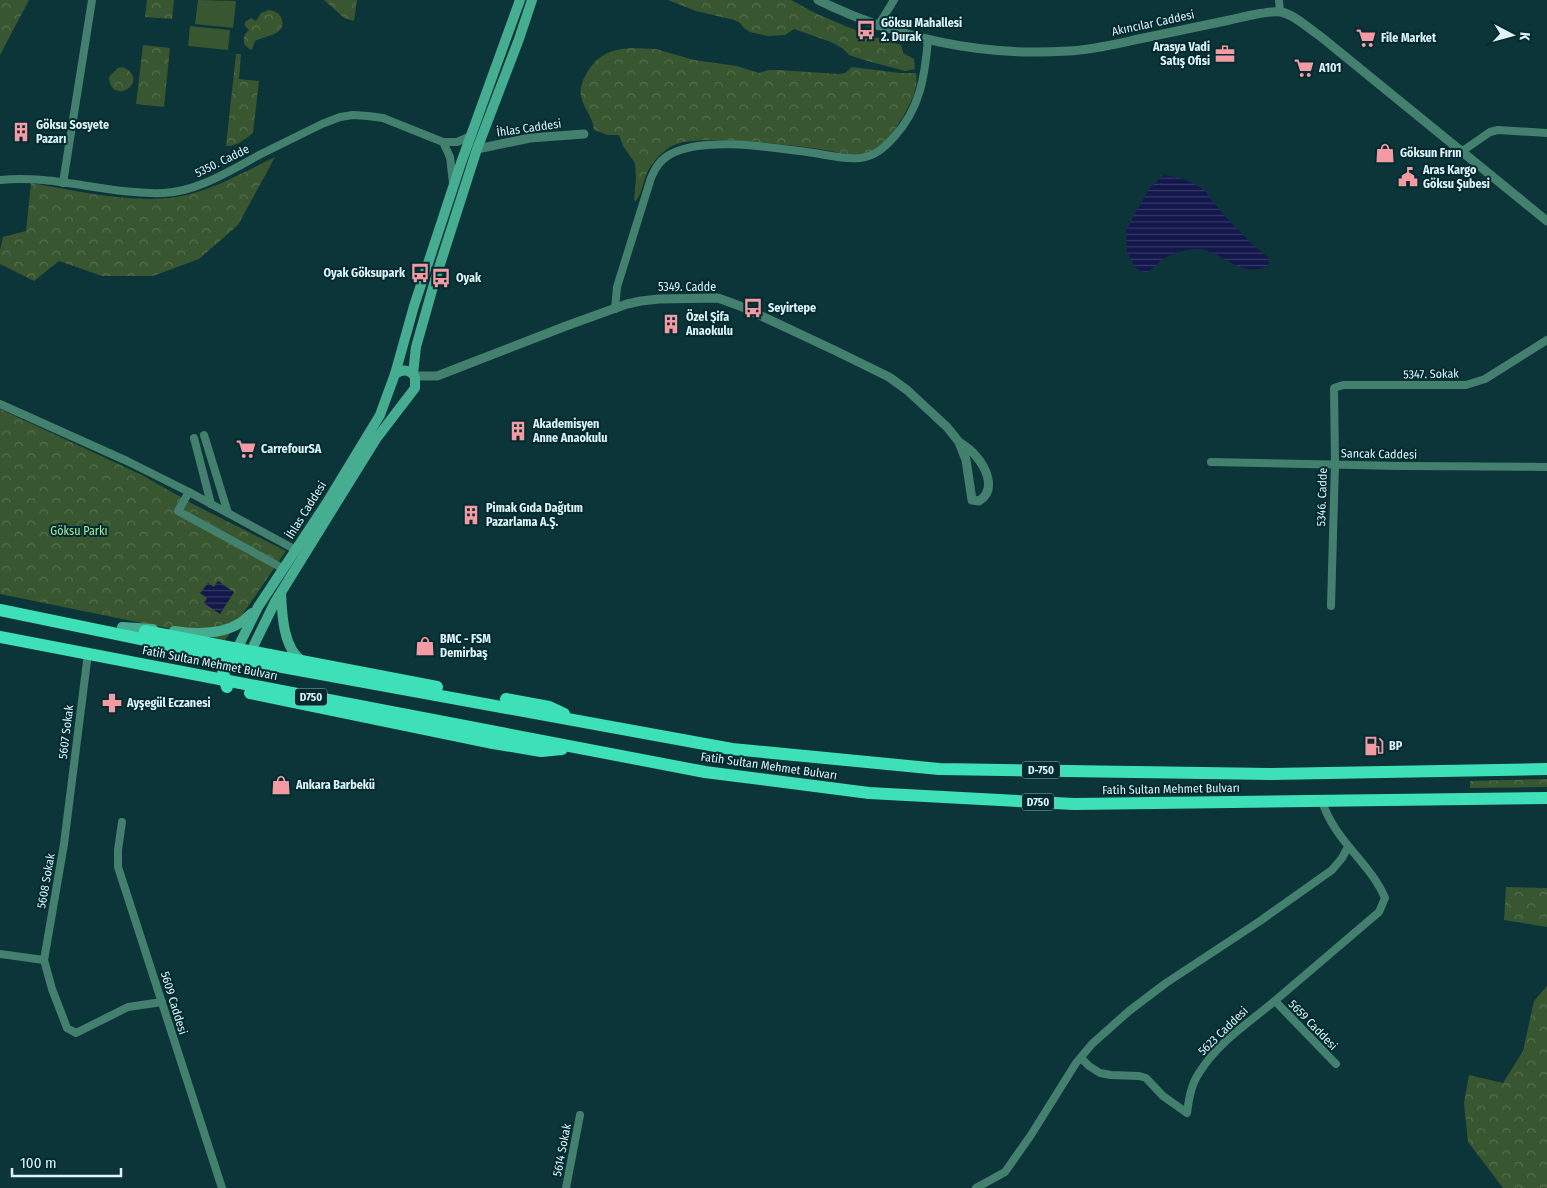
<svg xmlns="http://www.w3.org/2000/svg" width="1547" height="1188" font-family="'Fira Sans Condensed',sans-serif">
<style>
.grass{fill:#38562f}
.forest{fill:url(#forest-crowns)}
.water{fill:url(#water-rules)}
.lines{fill:none;stroke-linecap:round;stroke-linejoin:round}
.minor{stroke:#44806e;stroke-width:8}
.tertiary{stroke:#44806e;stroke-width:9}
.secondary{stroke:#46ad91;stroke-width:10}
.trunk{stroke:#3ee0b8;stroke-width:12}
.labels{text-anchor:middle;stroke-width:4;stroke-linejoin:round;paint-order:stroke}
.shield{fill:#012b30;stroke:#9cb7bb;stroke-width:1}
.shield-label{font-size:11px;font-weight:bold;fill:#dff3f6}
.poi-label{font-size:12px;font-weight:bold;fill:#dff3f6;stroke:#012b30;text-anchor:start}
.street-label{font-size:12px;fill:#dff3f6;stroke:#012b30}
.park-label{font-size:12px;fill:#acea9a;stroke:#012b30}
</style>
<defs>
<pattern id="forest-crowns" width="20" height="18" patternUnits="userSpaceOnUse" patternTransform="scale(1.25)"><rect width="20" height="18" fill="#38562f"/><path d="M2 6a3 3 0 1 1 6 0M12 15a3 3 0 1 1 6 0" fill="none" stroke="#546f4e"/></pattern>
<pattern id="water-rules" width="6" height="5" patternUnits="userSpaceOnUse" patternTransform="scale(1.25)"><rect width="6" height="5" fill="#13174b"/><path d="M0 2.5h6" fill="none" stroke="#353966"/></pattern>
</defs>
<rect width="100%" height="100%" fill="#0c353a"/>
<g class="grass">
<polygon points="198,0 236,1 233,28 195,24"/>
<polygon points="190,26 230,30 228,50 188,46"/>
</g>
<g class="forest">
<polygon points="0,0 29,0 0,55"/>
<polygon points="147,0 174,0 172,19 145,17"/>
<polygon points="324,0 357,0 354,21 344,18"/>
<polygon points="668,0 791,0 817,14 862,33 901,45 903,53 914,59 915,69 905,71 864,60 849,55 842,48 831,42 794,29 785,35 768,36 750,32 744,28 740,23 734,20 696,11"/>
<path d="M269 10C275 11 280 13 282 20 286 35 264 36 255 41L252 50C242 46 241 37 249 30L245 26V22L251 18 256 21 261 13Z"/>
<polygon points="143,45 170,48 164,107 136,104"/>
<path d="M630 48 656 49 694 60 737 66 759 73 768 70H779L839 74 845 73 852 67 899 73H916C919 87 911 103 904 115 895 131 882 149 864 153 849 157 834 151 819 149 788 145 698 133 672 146 659 153 648 167 644 181 642 188 640 196 636 201L634 200 636 178 635 163 623 146 619 135H608L594 130C593 117 584 109 581 97 578 83 591 62 604 55 612 50 621 49 630 48Z"/>
<path d="M236 54H241L239 79 259 81 253 133C245 139 236 147 226 146Z"/>
<path d="M123 67C152 81 111 108 109 77L118 68Z"/>
<path d="M275 157 238 225 199 259 153 276H102L59 261 34 281 0 264V250L3 237 26 231 31 183C79 191 139 206 187 195 218 187 246 171 275 157Z"/>
<polygon points="0,409 142,475 191,503 286,551 225,640 0,594"/>
<polygon points="1547,779 1547,787 1470,788 1470,781"/>
<polygon points="1506,887 1547,888 1547,927 1504,920"/>
<polygon points="1547,986 1547,1188 1503,1188 1468,1142 1464,1103 1469,1075 1503,1083 1523,1051 1534,1001"/>
</g>
<g class="water">
<path d="M1164 175 1176 177 1189 181 1204 190 1223 214 1251 243 1269 258V264C1248 281 1221 253 1201 249 1189 247 1169 254 1160 261 1156 265 1151 270 1146 274L1135 267 1127 252 1126 230 1149 189Z"/>
<polygon points="218,581 234,592 220,614 204,603 207,598 200,593 208,583 214,587"/>
</g>
<g class="lines">
<g class="minor">
<polyline points="1279,0 1280,12"/>
<polyline points="878,26 894,0"/>
<polyline points="443,142 450,157 453,183"/>
<polyline points="1461,152 1490,132 1498,130 1547,133"/>
<path d="M0 180C54 174 108 195 163 193 197 192 231 170 261 154 281 144 302 134 322 124L340 117 353 115 368 116 383 118 443 142H457L471 136"/>
<polyline points="63,183 92,0"/>
<path d="M615 309 617 287 651 178C655 169 659 161 669 155 702 136 770 147 807 152 824 154 843 160 860 158 875 156 884 148 894 137 920 109 925 76 928 39"/>
<polyline points="0,404 127,461 189,492 296,550"/>
<polyline points="204,435 228,513"/>
<polyline points="194,438 211,504"/>
<polyline points="1211,462 1401,466 1547,467"/>
<polyline points="189,492 178,511 284,569"/>
<polyline points="1331,606 1335,464 1334,388 1343,385 1466,385 1485,379 1547,340"/>
<polyline points="87,661 64,844 44,960 52,989 67,1028 76,1033 128,1007 162,1002"/>
<polyline points="122,822 118,850 118,867 222,1188"/>
<polyline points="0,954 44,960"/>
<polyline points="1275,1001 1336,1064"/>
<path d="M1081 1058 1089 1066 1100 1073 1111 1075 1139 1076 1146 1078 1163 1096 1187 1113C1189 1098 1191 1085 1199 1073 1219 1041 1249 1023 1277 999 1311 970 1345 941 1379 912L1385 898C1370 862 1335 842 1322 801"/>
<polyline points="566,1188 580,1115"/>
<polyline points="976,1188 1005,1172 1031,1135 1076,1063 1092,1044 1129,1011 1166,983 1260,921 1332,870 1342,858 1348,847"/>
</g>
<g class="tertiary">
<path d="M818 0C895 38 982 57 1068 51 1092 50 1116 44 1139 39 1168 33 1196 27 1225 21 1238 18 1268 10 1281 12 1295 15 1308 28 1320 36L1547 221"/>
<polyline points="477,149 530,138 584,134"/>
<path d="M415 376H437L566 326 627 304 641 301 659 299 718 298 740 306 836 351 889 377 907 390 947 427 959 442 966 460 972 500 979 501C997 490 986 467 975 455 971 450 965 446 959 442"/>
</g>
<g class="secondary">
<polyline points="413,374 416,347 435,280 477,149 519,39 532,0"/>
<path d="M281 593C282 614 283 648 302 661"/>
<polyline points="122,627 153,629"/>
<path d="M174 631C195 634 221 635 240 623 244 621 248 616 252 613"/>
<polyline points="237,649 258,607 326,504 380,415 395,374 414,306 461,163 520,0"/>
<path d="M251 651 275 602 327 518 376 439 415 388V377C410 369 402 369 395 374"/>
</g>
<g class="trunk">
<polyline points="0,610 238,659 732,749 939,769 1271,774 1547,769"/>
<polyline points="145,631 437,687"/>
<polyline points="0,637 705,772 869,793 1074,804 1547,798"/>
<path d="M227 687C222 672 220 663 233 652"/>
<polyline points="250,693 493,743 541,751 562,749"/>
<polyline points="506,699 549,707 564,714"/>
</g>
</g>
<defs>
<symbol id="bus-bare" viewBox="-9 -9 18 18"><path d="M-5-6H5V4H4V6H2V4H-2V6H-4V4H-5ZM-3.5-4V0h7V-4ZM-3.5 1.2v1.5H-2V1.2ZM2 1.2v1.5H3.5V1.2Z" fill="#f49aa2" stroke="#012b30" stroke-width="2.5" paint-order="stroke"/></symbol>
<symbol id="supermarket-bare" viewBox="-9 -9 18 18"><path d="M-6-5.5h2.5l.6 2H6L4.5 2H-2.5L-4.4-4H-6ZM-1.5 3.2a1.3 1.3 0 1 0 .1 0ZM3 3.2a1.3 1.3 0 1 0 .1 0Z" fill="#f49aa2" stroke="#012b30" stroke-width="2.5" paint-order="stroke"/></symbol>
<symbol id="office-bare" viewBox="-9 -9 18 18"><path d="M-6-3h4V-5.5h4V-3h4V5H-6ZM-1-4.5V-3h2v-1.5ZM-6 0V1H6V0Z" fill="#f49aa2" stroke="#012b30" stroke-width="2.5" paint-order="stroke"/></symbol>
<symbol id="building-bare" viewBox="-9 -9 18 18"><path d="M-4-6H4V6H1V3H-1V6H-4ZM-2.5-4.3h1.7v1.8h-1.7ZM.8-4.3h1.7v1.8H.8ZM-2.5-1h1.7V.8h-1.7ZM.8-1h1.7V.8H.8Z" fill="#f49aa2" stroke="#012b30" stroke-width="2.5" paint-order="stroke"/></symbol>
<symbol id="shop-bare" viewBox="-9 -9 18 18"><path d="M-5-2.5h2.3a2.7 3.5 0 0 1 5.4 0H5L5.5 6h-11ZM-1.5-2.5h3a1.5 2.3 0 0 0-3 0Z" fill="#f49aa2" stroke="#012b30" stroke-width="2.5" paint-order="stroke"/></symbol>
<symbol id="civic-bare" viewBox="-9 -9 18 18"><path d="M-.6-6.5H3V-4.5H.6V-3L4-1V1h2V6H-6V1h2V-1L-.6-3ZM-1.2 2.5V6h2.4V2.5Z" fill="#f49aa2" stroke="#012b30" stroke-width="2.5" paint-order="stroke"/></symbol>
<symbol id="pharmacy-bare" viewBox="-9 -9 18 18"><path d="M-2-6h4v4h4v4h-4v4h-4v-4h-4v-4h4Z" fill="#f49aa2" stroke="#012b30" stroke-width="2.5" paint-order="stroke"/></symbol>
<symbol id="fuel-bare" viewBox="-9 -9 18 18"><path d="M-5.5-6h7V0h2V4h1.3V-2.5L3-4.5l.8-.8L6-3V5H2.5V1h-1V6h-7ZM-4.2-4.7v3.2H.2V-4.7Z" fill="#f49aa2" stroke="#012b30" stroke-width="2.5" paint-order="stroke"/></symbol>
</defs>
<g fill-rule="evenodd">
<use href="#bus-bare" x="852" y="16" width="28" height="28"/>
<use href="#supermarket-bare" x="1352" y="24" width="28" height="28"/>
<use href="#office-bare" x="1211" y="40" width="28" height="28"/>
<use href="#supermarket-bare" x="1290" y="54" width="28" height="28"/>
<use href="#building-bare" x="7" y="118" width="28" height="28"/>
<use href="#shop-bare" x="1371" y="139" width="28" height="28"/>
<use href="#civic-bare" x="1394" y="163" width="28" height="28"/>
<use href="#bus-bare" x="406" y="259" width="28" height="28"/>
<use href="#bus-bare" x="427" y="264" width="28" height="28"/>
<use href="#bus-bare" x="739" y="294" width="28" height="28"/>
<use href="#building-bare" x="657" y="310" width="28" height="28"/>
<use href="#building-bare" x="504" y="417" width="28" height="28"/>
<use href="#supermarket-bare" x="232" y="435" width="28" height="28"/>
<use href="#building-bare" x="457" y="501" width="28" height="28"/>
<use href="#shop-bare" x="411" y="632" width="28" height="28"/>
<use href="#pharmacy-bare" x="98" y="689" width="28" height="28"/>
<use href="#fuel-bare" x="1360" y="732" width="28" height="28"/>
<use href="#shop-bare" x="267" y="771" width="28" height="28"/>
</g>
<g class="labels">
<g class="shield">
<rect x="295" y="688.5" width="32" height="17" rx="4"/>
<rect x="1022" y="761.5" width="38" height="17" rx="4"/>
<rect x="1022" y="793.5" width="32" height="17" rx="4"/>
</g>
<g class="shield-label">
<text x="311" y="701">D750</text>
<text x="1041" y="774">D-750</text>
<text x="1038" y="806">D750</text>
</g>
<g class="poi-label">
<text x="881" y="27">Göksu Mahallesi<tspan x="881" dy="14">2. Durak</tspan></text>
<text x="1381" y="42">File Market</text>
<text x="1210" y="51" text-anchor="end">Arasya Vadi<tspan x="1210" dy="14">Satış Ofisi</tspan></text>
<text x="1319" y="72">A101</text>
<text x="36" y="129">Göksu Sosyete<tspan x="36" dy="14">Pazarı</tspan></text>
<text x="1400" y="157">Göksun Fırın</text>
<text x="1423" y="174">Aras Kargo<tspan x="1423" dy="14">Göksu Şubesi</tspan></text>
<text x="405" y="277" text-anchor="end">Oyak Göksupark</text>
<text x="456" y="282">Oyak</text>
<text x="768" y="312">Seyirtepe</text>
<text x="686" y="321">Özel Şifa<tspan x="686" dy="14">Anaokulu</tspan></text>
<text x="533" y="428">Akademisyen<tspan x="533" dy="14">Anne Anaokulu</tspan></text>
<text x="261" y="453">CarrefourSA</text>
<text x="486" y="512">Pimak Gıda Dağıtım<tspan x="486" dy="14">Pazarlama A.Ş.</tspan></text>
<text x="440" y="643">BMC - FSM<tspan x="440" dy="14">Demirbaş</tspan></text>
<text x="127" y="707">Ayşegül Eczanesi</text>
<text x="1389" y="750">BP</text>
<text x="296" y="789">Ankara Barbekü</text>
</g>
<g class="street-label">
<text transform="translate(1153 23) rotate(-12)" y="4">Akıncılar Caddesi</text>
<text transform="translate(529 128) rotate(-8)" y="4">İhlas Caddesi</text>
<text transform="translate(222 161) rotate(-26)" y="4">5350. Cadde</text>
<text x="687" y="291">5349. Cadde</text>
<text transform="translate(1431 374) rotate(-1)" y="4">5347. Sokak</text>
<text transform="translate(1379 454) rotate(1)" y="4">Sancak Caddesi</text>
<text transform="translate(1322 497) rotate(-88)" y="4">5346. Cadde</text>
<text transform="translate(306 510) rotate(-58)" y="4">İhlas Caddesi</text>
<text transform="translate(210 663) rotate(11)" y="4">Fatih Sultan Mehmet Bulvarı</text>
<text transform="translate(66 732) rotate(-83)" y="4">5607 Sokak</text>
<text transform="translate(769 766) rotate(8)" y="4">Fatih Sultan Mehmet Bulvarı</text>
<text transform="translate(1171 789) rotate(-1)" y="4">Fatih Sultan Mehmet Bulvarı</text>
<text transform="translate(46 881) rotate(-80)" y="4">5608 Sokak</text>
<text transform="translate(174 1003) rotate(73)" y="4">5609 Caddesi</text>
<text transform="translate(1313 1025) rotate(46)" y="4">5659 Caddesi</text>
<text transform="translate(1223 1031) rotate(-44)" y="4">5623 Caddesi</text>
<text transform="translate(562 1150) rotate(-79)" y="4">5614 Sokak</text>
</g>
<g class="park-label">
<text x="79" y="535">Göksu Parkı</text>
</g>
</g>
<g transform="translate(1512 35) rotate(96)" stroke="#012b30" stroke-width="4" paint-order="stroke">
<path d="M0-4L9 19L0 12L-9 19Z" fill="#dff3f6"/>
<text y="-8" font-size="14" font-weight="bold" text-anchor="middle" fill="#dff3f6">K</text>
</g>
<path d="M12 1168v8h109v-8" fill="none" stroke="#dff3f6" stroke-width="2.5"/>
<text x="20" y="1168" font-size="15" fill="#dff3f6" stroke="#012b30" stroke-width="4" paint-order="stroke">100 m</text>
</svg>
